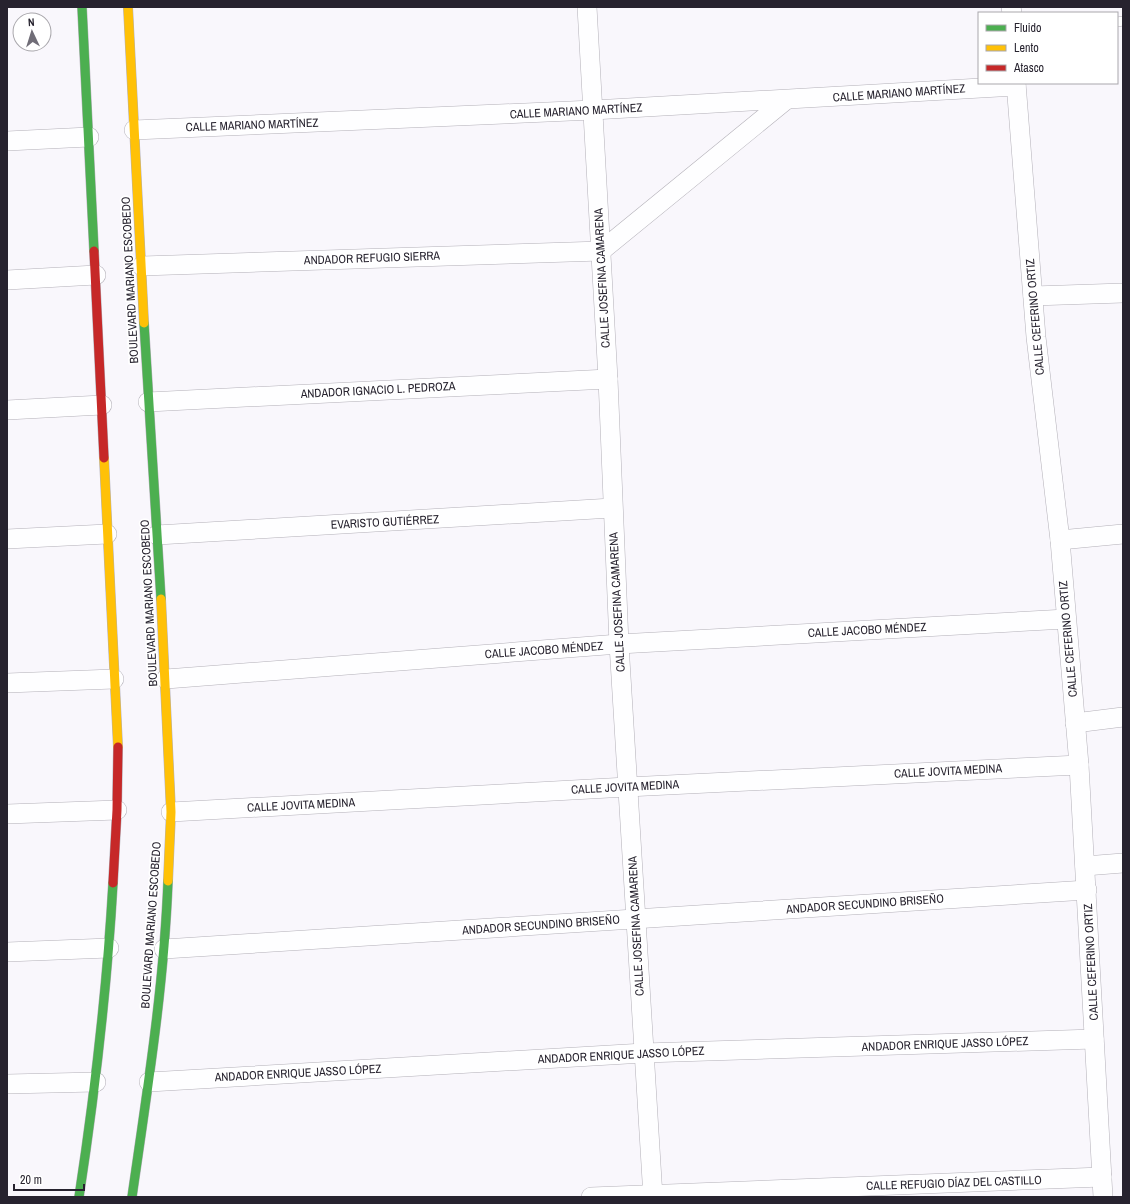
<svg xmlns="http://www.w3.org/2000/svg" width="1130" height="1204" font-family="'Archivo Narrow',sans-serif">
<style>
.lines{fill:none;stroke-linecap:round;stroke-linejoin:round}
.lane-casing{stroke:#b3b0b8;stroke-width:10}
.street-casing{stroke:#b3b0b8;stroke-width:20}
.fast-casing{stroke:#b3b0b8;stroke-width:10}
.slow-casing{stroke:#b3b0b8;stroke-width:10}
.jam-casing{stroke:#b3b0b8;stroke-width:10}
.lane{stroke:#fefeff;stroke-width:9}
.street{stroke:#fefeff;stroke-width:19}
.fast{stroke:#4caf50;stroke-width:9}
.slow{stroke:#ffc107;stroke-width:9}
.jam{stroke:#c62828;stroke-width:9}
.labels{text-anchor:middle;stroke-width:3.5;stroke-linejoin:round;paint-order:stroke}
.street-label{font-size:12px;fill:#27232f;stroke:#fff}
</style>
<rect width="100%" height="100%" fill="#f9f7fc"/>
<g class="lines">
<defs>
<polyline id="lane" points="1117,22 1123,21"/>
<g id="street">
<polyline points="587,7 608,379 619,644 653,1197"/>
<polyline points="1011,7 1012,13"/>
<polyline points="1016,83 1036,337 1060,540 1079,765 1103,1197"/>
<polyline points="134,130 593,110 1016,86"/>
<polyline points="7,141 89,137"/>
<polyline points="142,266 601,251 786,100"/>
<polyline points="7,280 96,275"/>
<polyline points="1033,296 1123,293"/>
<polyline points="148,402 608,379"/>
<polyline points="7,410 102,405"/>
<polyline points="157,535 612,508"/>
<polyline points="7,539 107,534"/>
<polyline points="1060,540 1123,534"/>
<polyline points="166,679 619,644 1066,619"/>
<polyline points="7,683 114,679"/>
<polyline points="1075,723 1123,717"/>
<polyline points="171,812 627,787 1079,765"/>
<polyline points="7,814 117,810"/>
<polyline points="1085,866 1123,863"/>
<polyline points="164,949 1087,890"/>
<polyline points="7,952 109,948"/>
<polyline points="149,1082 644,1053 1094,1039"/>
<polyline points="7,1084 96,1082"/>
<polyline points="591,1197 1102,1177"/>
</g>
<g id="fast">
<polyline points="82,7 94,251"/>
<polyline points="144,323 161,599"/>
<path d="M79 1197C95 1092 107 989 113 883"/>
<path d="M132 1197C147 1092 164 987 168 881"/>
</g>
<g id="slow">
<polyline points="128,7 144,323"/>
<polyline points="104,458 118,747"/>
<polyline points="161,599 171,812 168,881"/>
</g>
<g id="jam">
<polyline points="94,251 104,458"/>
<polyline points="113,883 117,810 118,747"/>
</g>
</defs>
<use href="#lane" class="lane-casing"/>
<use href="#street" class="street-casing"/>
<use href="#fast" class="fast-casing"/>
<use href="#slow" class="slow-casing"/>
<use href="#jam" class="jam-casing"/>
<use href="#lane" class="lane"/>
<use href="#street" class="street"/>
<use href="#fast" class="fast"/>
<use href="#slow" class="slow"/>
<use href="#jam" class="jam"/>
</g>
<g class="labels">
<g class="street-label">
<text transform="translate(899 93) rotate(-4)" y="4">CALLE MARIANO MARTÍNEZ</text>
<text transform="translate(576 111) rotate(-3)" y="4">CALLE MARIANO MARTÍNEZ</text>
<text transform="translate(252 125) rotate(-2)" y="4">CALLE MARIANO MARTÍNEZ</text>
<text transform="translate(372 258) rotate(-2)" y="4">ANDADOR REFUGIO SIERRA</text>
<text transform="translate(602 278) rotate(-93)" y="4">CALLE JOSEFINA CAMARENA</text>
<text transform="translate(130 280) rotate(-93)" y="4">BOULEVARD MARIANO ESCOBEDO</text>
<text transform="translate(1035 317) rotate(-95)" y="4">CALLE CEFERINO ORTIZ</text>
<text transform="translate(378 390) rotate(-3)" y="4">ANDADOR IGNACIO L. PEDROZA</text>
<text transform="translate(385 522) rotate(-3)" y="4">EVARISTO GUTIÉRREZ</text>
<text transform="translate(617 602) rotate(-93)" y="4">CALLE JOSEFINA CAMARENA</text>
<text transform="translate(149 603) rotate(-93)" y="4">BOULEVARD MARIANO ESCOBEDO</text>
<text transform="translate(867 630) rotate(-3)" y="4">CALLE JACOBO MÉNDEZ</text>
<text transform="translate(1068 639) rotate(-95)" y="4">CALLE CEFERINO ORTIZ</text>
<text transform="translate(544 650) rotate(-4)" y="4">CALLE JACOBO MÉNDEZ</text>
<text transform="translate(948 771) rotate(-3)" y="4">CALLE JOVITA MEDINA</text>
<text transform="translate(625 787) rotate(-3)" y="4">CALLE JOVITA MEDINA</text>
<text transform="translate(301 805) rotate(-3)" y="4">CALLE JOVITA MEDINA</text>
<text transform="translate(865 904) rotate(-4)" y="4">ANDADOR SECUNDINO BRISEÑO</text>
<text transform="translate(151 925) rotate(-86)" y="4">BOULEVARD MARIANO ESCOBEDO</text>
<text transform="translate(541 925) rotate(-4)" y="4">ANDADOR SECUNDINO BRISEÑO</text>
<text transform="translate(636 926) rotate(-93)" y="4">CALLE JOSEFINA CAMARENA</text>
<text transform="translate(1091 962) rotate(-93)" y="4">CALLE CEFERINO ORTIZ</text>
<text transform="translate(945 1044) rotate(-2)" y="4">ANDADOR ENRIQUE JASSO LÓPEZ</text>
<text transform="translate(621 1055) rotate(-3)" y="4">ANDADOR ENRIQUE JASSO LÓPEZ</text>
<text transform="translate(298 1073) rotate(-3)" y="4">ANDADOR ENRIQUE JASSO LÓPEZ</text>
<text transform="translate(954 1183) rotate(-2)" y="4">CALLE REFUGIO DÍAZ DEL CASTILLO</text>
</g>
</g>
<rect width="1130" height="1204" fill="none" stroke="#27232f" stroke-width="16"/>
<rect x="978" y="12" width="140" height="72" fill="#ffffff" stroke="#a9a7ac"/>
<rect x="986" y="25" width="20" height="6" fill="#4caf50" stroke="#a9a7ac"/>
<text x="1014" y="32" font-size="12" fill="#27232f">Fluido</text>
<rect x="986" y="45" width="20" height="6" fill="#ffc107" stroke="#a9a7ac"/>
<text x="1014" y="52" font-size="12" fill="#27232f">Lento</text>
<rect x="986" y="65" width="20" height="6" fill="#c62828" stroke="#a9a7ac"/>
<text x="1014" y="72" font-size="12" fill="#27232f">Atasco</text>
<g transform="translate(32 32) rotate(356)"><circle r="19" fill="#ffffff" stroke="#a9a7ac"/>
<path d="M0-3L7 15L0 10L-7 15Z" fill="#706d77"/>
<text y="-6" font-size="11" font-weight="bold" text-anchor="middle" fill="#27232f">N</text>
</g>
<path d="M14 1184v6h70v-6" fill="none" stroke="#27232f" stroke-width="2"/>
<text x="20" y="1184" font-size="12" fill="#27232f" stroke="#ffffff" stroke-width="3" paint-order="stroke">20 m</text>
</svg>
